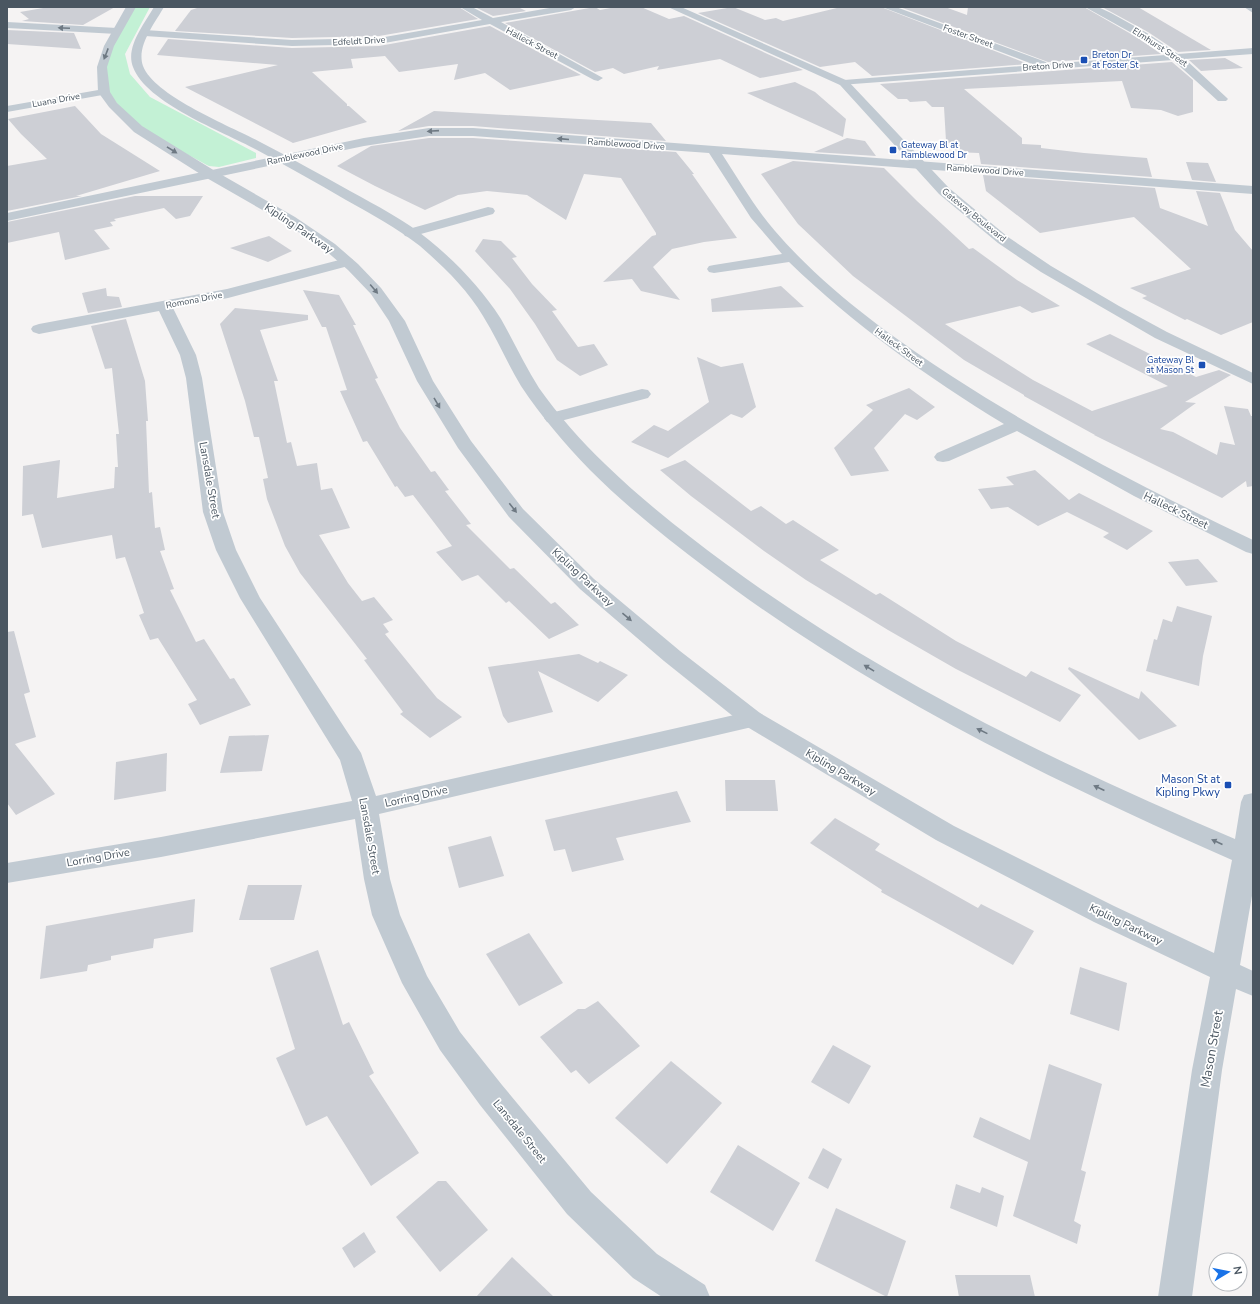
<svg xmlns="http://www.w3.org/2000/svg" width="1260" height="1304" font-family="'Nunito Sans',sans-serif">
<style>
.green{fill:#c3f1d5}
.building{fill:#cdcfd5}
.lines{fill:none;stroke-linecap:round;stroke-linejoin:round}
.minor{fill:#c1cad2;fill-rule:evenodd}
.tertiary{fill:#c1cad2;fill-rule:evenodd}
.oneway{fill:#6e7983}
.transit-dot{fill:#1a4fb4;stroke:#fff;stroke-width:1.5}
.labels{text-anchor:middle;stroke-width:3.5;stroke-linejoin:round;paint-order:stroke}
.far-street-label{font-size:9px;fill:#4a5661;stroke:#fff}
.far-transit-label{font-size:9px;fill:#164399;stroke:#fff;text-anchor:start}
.street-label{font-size:11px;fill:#4a5661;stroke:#fff}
.transit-label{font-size:11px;fill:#164399;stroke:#fff;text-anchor:end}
.near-street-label{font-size:13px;fill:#4a5661;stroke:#fff}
</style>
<rect width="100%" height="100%" fill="#f5f3f3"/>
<path class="green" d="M135 7H150L125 54 130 74 150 97 256 153V158L219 167 209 166C180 150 104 114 105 74 106 50 123 27 135 7Z"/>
<g class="building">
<polygon points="49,7 115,7 83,25 22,21 29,19 20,12"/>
<polygon points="200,7 459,7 478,19 379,36 292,38 175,31 191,10"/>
<polygon points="475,7 518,7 526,11 493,16"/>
<polygon points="595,7 600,10 616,7 641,7 669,19 684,16 803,70 760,78 720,59 657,70 659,66 624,74 613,68 595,72 505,23"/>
<polygon points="733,7 765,20 776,18 783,21 841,7 881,7 1028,64 872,76 855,62 820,67 698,13"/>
<polygon points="900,7 945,7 967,15 968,7 1084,7 1138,38 1161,54 1048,62"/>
<polygon points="1102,7 1138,7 1211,50 1178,52 1148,32"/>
<polygon points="490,26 581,75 510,90 485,73 454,80 458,64 399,72 385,56 351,59 353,68 312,72 347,104 347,106 349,106 367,122 293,143 185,87 278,65 157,55 168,39 292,48 379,46"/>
<polygon points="7,30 74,33 81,49 7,44"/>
<polygon points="1225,58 1243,68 1201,71 1189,60"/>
<polygon points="1172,62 1193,80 1193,112 1178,116 1161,110 1131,108 1122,81 964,89 1022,138 1022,144 1041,145 1041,148 1084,153 1147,158 1152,177 981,164 979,153 954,152 954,147 946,141 944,107 932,107 926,101 910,102 907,99 898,99 880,84"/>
<polygon points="795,82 815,92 846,119 843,137 747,93"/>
<polygon points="75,106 101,134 160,171 76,196 82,196 7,211 7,166 47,159 21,134 8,119"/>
<polygon points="434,111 651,123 666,141 473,126 429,126 398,131"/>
<polygon points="429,138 473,138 676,152 694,174 692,174 737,238 704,242 672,249 653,267 680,300 641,291 632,279 603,282 652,236 656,235 656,233 621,178 584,174 566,220 527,195 487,191 458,195 425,210 375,186 337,166 371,146"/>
<polygon points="847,138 865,141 876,156 814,152"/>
<polygon points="793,161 884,168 917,201 969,249 973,248 1017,280 1060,306 1032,313 1020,306 945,324 1033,380 1092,411 1168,386 1086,344 1110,334 1196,377 1219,370 1231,375 1185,402 1196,403 1160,429 1173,432 1217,455 1220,442 1235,445 1224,406 1248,409 1251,416 1253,416 1253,486 1247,487 1246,481 1222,498 1094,435 1095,435 1024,396 1024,395 964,360 853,276 798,224 761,174"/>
<polygon points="1186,162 1208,163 1216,182 1192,180"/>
<polygon points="983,175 1155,188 1160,208 1208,226 1196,191 1220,193 1235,230 1253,251 1253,322 1221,335 1187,319 1185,320 1142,298 1147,296 1130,288 1191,269 1134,217 1040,233 986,191"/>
<polygon points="135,196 203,196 190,216 176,219 164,208 114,219 116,221 110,222 113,226 94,230 110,249 65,260 59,232 7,243 7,222"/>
<polygon points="269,236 292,251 268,262 230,248"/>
<polygon points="483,239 501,241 517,257 512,258 532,284 557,310 552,311 578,347 594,344 608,365 580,376 557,360 535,324 510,289 475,251"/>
<polygon points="781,286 804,307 712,312 711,299"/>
<polygon points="106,288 107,296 119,297 122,307 88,313 82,293"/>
<polygon points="303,290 339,295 356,325 353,325 378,378 375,379 400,428 431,472 435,471 449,490 445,491 471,524 466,525 510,569 514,568 551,604 555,602 579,625 549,639 509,601 506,603 478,575 462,581 436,552 452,546 413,495 405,497 397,486 395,487 367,441 363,442 340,391 347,390 326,327 322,327"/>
<polygon points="235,308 308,315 308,320 260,330 278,381 274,381 287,443 291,442 297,466 317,463 321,490 332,488 350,528 319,535 348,583 362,601 374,597 393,620 383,624 389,632 385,634 437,698 462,717 430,738 400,714 403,712 364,660 367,659 300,573 285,546 267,499 263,479 268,478 259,437 254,437 245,401 220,324"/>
<polygon points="126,319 145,381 148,421 146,421 149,493 152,492 155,528 160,527 165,550 160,551 174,589 170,590 196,642 204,639 230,679 234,678 251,705 200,725 188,704 197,700 158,638 150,640 139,615 144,613 125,557 116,559 112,535 42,548 33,514 22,516 23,466 60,460 57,498 114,488 115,467 118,467 116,434 119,434 112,368 105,369 91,326"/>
<polygon points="697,357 721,367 743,363 756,407 742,418 731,414 668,458 631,442 654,425 668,431 709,402"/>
<polygon points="909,388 935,407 917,420 905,414 874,448 889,471 851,476 834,448 873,410 866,405"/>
<polygon points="685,460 751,511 761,506 786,524 793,520 839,550 820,560 876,595 880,593 956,641 1026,677 1031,671 1081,695 1060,722 956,669 888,630 806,580 764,551 691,496 660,470"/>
<polygon points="1035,470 1069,500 1079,493 1153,531 1127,550 1103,537 1109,533 1067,512 1038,526 1008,507 991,509 978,489 1014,485 1006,477"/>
<polygon points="1198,559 1218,582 1186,586 1168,562"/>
<polygon points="1177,606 1212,616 1203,656 1199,686 1146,671 1154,639 1157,640 1163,619 1172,622"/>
<polygon points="14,631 30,692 24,694 36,737 15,744 55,794 16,815 7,803 7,632"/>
<polygon points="579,654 598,663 600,661 628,675 598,702 538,671 553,712 508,723 503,716 488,667"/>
<polygon points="1069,667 1139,699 1141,691 1177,726 1139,740 1068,669"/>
<polygon points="269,735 262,771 220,773 229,736"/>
<polygon points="167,753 166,791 114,800 116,762"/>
<polygon points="725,780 775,780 778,811 726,811"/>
<polygon points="677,791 691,822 616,838 624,860 572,872 565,849 554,851 545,820"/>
<polygon points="835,818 880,844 875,850 978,908 981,904 1034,931 1013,965 881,892 882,890 810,843"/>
<polygon points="491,836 504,876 459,888 448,847"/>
<polygon points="248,885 302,885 294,920 239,920"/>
<polygon points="195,899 193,932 154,939 153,948 111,956 111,960 88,965 87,971 40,979 46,926"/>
<polygon points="529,933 563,983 519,1006 486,954"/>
<polygon points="318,950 343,1025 349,1022 374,1073 369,1076 419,1153 371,1186 327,1116 306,1126 276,1058 295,1049 270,968"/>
<polygon points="1080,967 1127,983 1119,1031 1070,1014"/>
<polygon points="598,1001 640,1046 589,1084 576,1070 571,1073 540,1037 578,1009 585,1009"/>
<polygon points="833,1045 871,1066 849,1104 811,1082"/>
<polygon points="671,1061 722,1103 667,1164 615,1118"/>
<polygon points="1049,1064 1102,1084 1081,1170 1086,1172 1074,1221 1081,1225 1077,1244 1013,1216 1028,1162 973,1137 980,1117 1030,1140"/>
<polygon points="738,1145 800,1183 773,1231 710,1192"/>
<polygon points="823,1148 842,1159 828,1189 808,1178"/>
<polygon points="438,1181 446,1181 488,1230 440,1272 396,1217"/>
<polygon points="956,1184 980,1193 982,1187 1004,1196 997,1227 950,1208"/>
<polygon points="836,1208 906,1241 887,1297 815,1261"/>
<polygon points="364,1232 376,1252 354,1268 342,1248"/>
<polygon points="512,1257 554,1297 476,1297"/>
<polygon points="955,1275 1030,1275 1035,1297 959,1297"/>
</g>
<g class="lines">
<g class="minor">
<polygon points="460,7 472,7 493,18 555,7 576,7 571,10 501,22 603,78 598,81 594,80 490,24 379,44 292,46 145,36 140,33 145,30 292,40 379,38 482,20"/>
<polygon points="882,7 896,7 1046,62 1047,64 1165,55 1139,37 1085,7 1098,7 1111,13 1147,33 1178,54 1253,48 1253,54 1185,59 1226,97 1228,99 1226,101 1218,101 1173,60 840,85 839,83 840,81 844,80 1035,65"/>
<polygon points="7,22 117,28 122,31 117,34 7,28"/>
<polygon points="104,89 108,90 110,92 108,94 7,112 7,106"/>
<path d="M429 128H473L1253 186V194L722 154C739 180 755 208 775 231 825 289 890 336 953 377 1049 439 1150 491 1253 540V554L1246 552 1134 496 1017 431 949 461 943 462 937 461 934 457 937 453 1004 424C927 377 854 325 789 262L714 273 709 272 707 269 709 266 714 265 782 254 751 218 709 153 473 136H429L364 146 7 221V213L364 138Z"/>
<polygon points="488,207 493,208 495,211 493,214 410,237 405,236 403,233 405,230"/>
<polygon points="347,258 352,259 354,262 352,265 228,298 173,308 196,355 202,378 223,512 236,550 260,598 361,753 376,796 752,711 760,713 764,719 760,725 752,727 379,814 390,879 400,915 427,976 460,1032 502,1085 591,1192 657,1254 705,1285 710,1297 662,1297 633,1278 567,1214 480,1105 440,1050 402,983 372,915 364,879 355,819 161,857 7,883 7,863 161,837 352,801 340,760 240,598 216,550 203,512 186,378 180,355 159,311 39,334 33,332 31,329 33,326 39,324 227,289"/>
<polygon points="642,389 648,390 651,394 648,398 553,423 547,422 544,418 547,414"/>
</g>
<g class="tertiary">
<path d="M126 7H136L114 46 107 67 110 92 117 103 142 126 215 171 295 217 335 244 358 264 381 288 405 321 433 381 471 441 523 509 594 579 680 651 760 713 954 826 1114 906 1214 953 1232 860C1048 779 867 691 706 568 666 538 626 506 590 470 565 444 541 416 521 386 507 363 497 338 483 316 467 289 443 266 420 246 397 228 371 214 346 200 317 183 287 166 257 150 224 132 146 103 133 67 125 47 145 23 154 7H164C155 23 136 46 143 66 155 97 233 127 262 143 291 158 321 175 350 191 377 206 405 220 429 240 456 262 482 289 501 319 514 342 525 366 539 388 558 415 581 441 605 464 642 500 684 533 726 564 882 679 1058 764 1235 839L1241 802 1244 795 1253 793V890L1240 965 1253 971V996L1236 989 1222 1070 1192 1297H1158L1192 1070 1210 977 1094 922 936 840 744 725 664 661 580 589 509 517 458 448 417 381 389 321 371 294 348 270 325 250 285 223 205 177 134 132 109 107 98 92 97 67 104 46Z"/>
<polygon points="668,7 681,7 848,81 949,188 1008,237 1051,266 1119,306 1167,332 1253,373 1253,384 1155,338 1041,272 998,243 939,194 840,85"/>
<polygon points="1244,7 1253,7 1253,13"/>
</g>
</g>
<defs><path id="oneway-solid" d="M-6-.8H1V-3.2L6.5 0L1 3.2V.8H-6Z"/></defs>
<g class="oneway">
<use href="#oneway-solid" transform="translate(64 28) rotate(-177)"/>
<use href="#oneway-solid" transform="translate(106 54) rotate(111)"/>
<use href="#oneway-solid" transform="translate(433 131) rotate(176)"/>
<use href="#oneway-solid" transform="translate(563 139) rotate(-175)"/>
<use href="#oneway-solid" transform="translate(172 150) rotate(32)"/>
<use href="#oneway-solid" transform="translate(374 289) rotate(50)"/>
<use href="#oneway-solid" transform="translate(437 403) rotate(60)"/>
<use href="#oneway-solid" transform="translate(513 508) rotate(52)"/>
<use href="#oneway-solid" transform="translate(627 617) rotate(40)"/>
<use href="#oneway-solid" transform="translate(869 668) rotate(-149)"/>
<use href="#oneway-solid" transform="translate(982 731) rotate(-154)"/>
<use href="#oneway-solid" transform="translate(1099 788) rotate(-155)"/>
<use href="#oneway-solid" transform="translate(1217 842) rotate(-156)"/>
</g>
<g class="transit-dot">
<rect x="1080" y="56" width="8" height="8" rx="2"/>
<rect x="889" y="146" width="8" height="8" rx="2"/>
<rect x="1198" y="361" width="8" height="8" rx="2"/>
<rect x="1224" y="781" width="8" height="8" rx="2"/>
</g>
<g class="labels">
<g class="far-street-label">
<text transform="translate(968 36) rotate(20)" y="3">Foster Street</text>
<text transform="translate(359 41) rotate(-3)" y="3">Edfeldt Drive</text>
<text transform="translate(532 43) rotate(28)" y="3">Halleck Street</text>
<text transform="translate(1160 47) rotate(33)" y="3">Elmhurst Street</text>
<text transform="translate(1048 66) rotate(-4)" y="3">Breton Drive</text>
<text transform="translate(56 100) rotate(-10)" y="3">Luana Drive</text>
<text transform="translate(626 144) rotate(4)" y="3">Ramblewood Drive</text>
<text transform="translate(305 154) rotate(-12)" y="3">Ramblewood Drive</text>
<text transform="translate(985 170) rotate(4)" y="3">Ramblewood Drive</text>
<text transform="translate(974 215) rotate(39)" y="3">Gateway Boulevard</text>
<text transform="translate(194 300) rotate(-11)" y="3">Romona Drive</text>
<text transform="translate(899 347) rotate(36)" y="3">Halleck Street</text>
</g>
<g class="far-transit-label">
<text x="1092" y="58">Breton Dr<tspan x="1092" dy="10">at Foster St</tspan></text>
<text x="901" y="148">Gateway Bl at<tspan x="901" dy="10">Ramblewood Dr</tspan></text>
<text x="1194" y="363" text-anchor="end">Gateway Bl<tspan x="1194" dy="10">at Mason St</tspan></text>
</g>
<g class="street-label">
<text transform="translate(299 228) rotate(34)" y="4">Kipling Parkway</text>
<text transform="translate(210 480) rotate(80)" y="4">Lansdale Street</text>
<text transform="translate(1176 510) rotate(26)" y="4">Halleck Street</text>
<text transform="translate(583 577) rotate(43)" y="4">Kipling Parkway</text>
<text transform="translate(841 772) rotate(31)" y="4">Kipling Parkway</text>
<text transform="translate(416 796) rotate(-13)" y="4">Lorring Drive</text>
<text transform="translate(370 836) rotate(80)" y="4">Lansdale Street</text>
<text transform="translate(98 857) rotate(-10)" y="4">Lorring Drive</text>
<text transform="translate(1126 924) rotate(26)" y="4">Kipling Parkway</text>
<text transform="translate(520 1131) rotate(51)" y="4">Lansdale Street</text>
</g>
<g class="transit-label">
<text x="1220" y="783">Mason St at<tspan x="1220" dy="13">Kipling Pkwy</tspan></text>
</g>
<g class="near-street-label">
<text transform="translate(1211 1049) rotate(-80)" y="5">Mason Street</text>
</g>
</g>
<rect width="1260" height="1304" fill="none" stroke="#4a5661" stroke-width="16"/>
<g transform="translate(1228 1272) rotate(80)"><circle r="19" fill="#ffffff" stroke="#b7bbc0"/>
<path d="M0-3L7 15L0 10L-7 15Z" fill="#1a73e8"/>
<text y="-6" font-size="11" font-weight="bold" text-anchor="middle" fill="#4a5661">N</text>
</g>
</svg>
